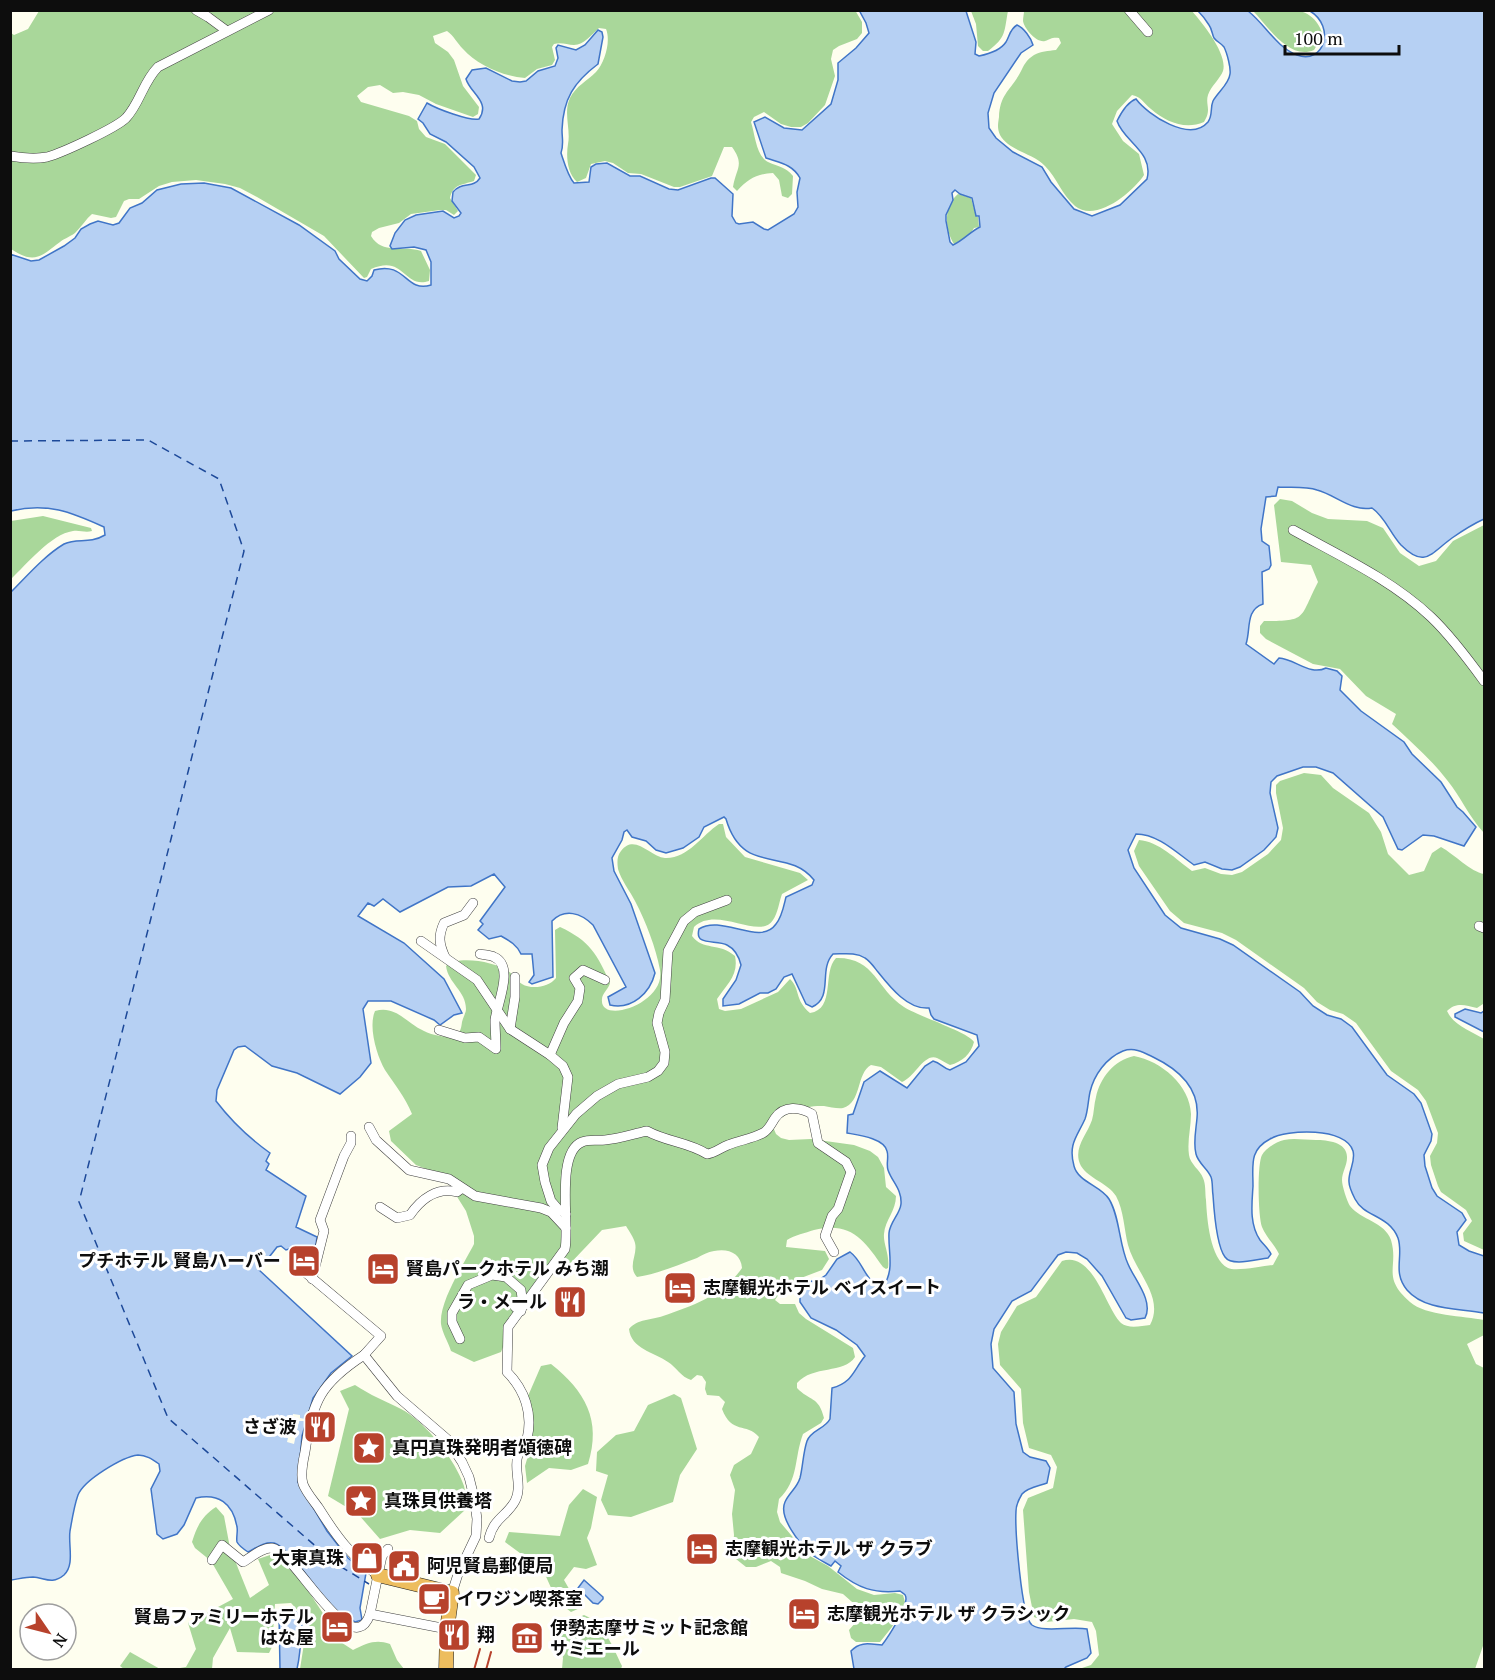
<svg xmlns="http://www.w3.org/2000/svg" width="1495" height="1680" font-family="'PT Serif','Noto Sans JP',serif">
<style>
.forest{fill:#a9d79a}
.water{fill:#b6d0f3;stroke:#4075c7;stroke-width:1.5;fill-rule:evenodd}
.pier{fill:#fefeef}
.lines{fill:none;stroke-linecap:round;stroke-linejoin:round}
.ferry{stroke:#1d4999;stroke-width:1.5;stroke-dasharray:8 6;stroke-linecap:butt}
.minor-casing{stroke:#404040;stroke-width:10}
.highway-casing{stroke:#1e1e1e;stroke-width:15}
.minor{stroke:#fff;stroke-width:9}
.highway{stroke:#edbd5e;stroke-width:14}
.rail{stroke:#b7422c;stroke-width:2}
.labels{text-anchor:middle;stroke-width:6;stroke-linejoin:round;paint-order:stroke}
.poi-label{font-size:18px;font-weight:bold;fill:#0d0d0d;stroke:#fff;text-anchor:start}
</style>
<rect width="100%" height="100%" fill="#fefeef"/>
<g class="forest">
<path d="M855 10 862 22V33L857 39 839 46 833 50 831 59 835 76 825 105 808 123 801 127H791L781 124 764 112 754 117 751 122C755 134 756 156 768 162 779 167 786 167 793 176L792 194 788 198 782 196 779 180 773 173C756 174 748 179 737 191L733 187C736 168 745 165 732 147H724L712 176 680 187H674L641 174 628 173 613 163 605 161 591 164 586 178 577 182C567 173 566 156 568 144 571 129 563 113 570 98 576 86 587 81 596 72 605 62 611 41 606 29L599 28C592 34 584 45 574 45 567 45 562 42 554 44L552 47 555 60 552 65 537 69 525 78C505 77 477 65 463 49 457 43 454 36 447 31L433 36 435 43 448 52 454 60 463 86 479 107 478 114 473 117 436 104 419 95 403 92 393 93 380 85 368 87 357 96 361 102 409 116 417 121 419 129 426 137 445 144 476 175 474 181C462 185 453 184 450 198L458 211 454 215 446 210H440L411 214 399 223 379 228 372 232 371 236C382 255 404 245 421 251L430 270 429 281C403 289 405 254 371 269L367 277 364 278 324 236 257 197 240 188 225 184 196 180 172 182 159 186 139 199H129L124 201 116 217 111 218 92 214C86 219 82 226 76 232 72 236 65 238 60 242 41 256 35 265 11 249V33L14 35 28 29 39 11Z"/>
<path d="M971 11H1008C1004 31 1007 37 988 51H983L978 46 976 24Z"/>
<path d="M1024 11H1192C1203 24 1228 54 1223 71 1220 79 1211 86 1208 95 1205 105 1212 109 1204 122 1185 130 1166 122 1151 109 1143 103 1142 97 1132 95L1117 111 1112 124 1123 141 1139 154 1144 175C1133 192 1096 223 1075 206 1062 195 1057 178 1045 166 1033 153 1009 151 1000 135 997 128 998 124 999 117 1000 94 1010 91 1020 73 1024 65 1026 60 1034 55 1041 51 1048 51 1056 50L1061 43 1059 38C1052 37 1051 39 1045 41 1036 43 1024 28 1023 21 1023 17 1024 14 1024 11Z"/>
<path d="M1253 11C1282 10 1312 1 1323 35L1314 50C1289 61 1268 26 1253 11Z"/>
<path d="M958 194 971 198 976 216 978 217 979 227 974 228 968 237 954 244C945 230 943 206 958 194Z"/>
<path d="M1280 499 1292 501 1312 513 1328 519 1367 521 1383 528 1400 553 1419 566 1436 561 1453 541 1484 525V833C1469 817 1461 797 1447 780 1431 759 1411 742 1392 724L1396 714 1366 696 1340 669 1313 664 1266 639 1260 633V626L1264 621C1308 621 1299 619 1318 582L1311 565 1281 562 1274 505Z"/>
<path d="M43 516 91 528 92 531C85 533 80 530 73 531 51 534 26 565 11 579V521Z"/>
<path d="M1304 773 1321 775 1333 788 1369 813 1381 832 1388 854 1409 875 1424 871 1432 853 1441 847C1454 854 1471 872 1484 874L1483 1004 1477 1008C1465 1005 1456 1002 1447 1011 1454 1026 1471 1031 1484 1039V1250L1464 1241 1463 1233 1472 1221 1466 1210 1441 1192 1438 1186 1431 1165 1430 1156 1437 1143 1438 1133 1426 1101 1418 1090 1391 1071 1356 1023 1343 1014 1330 1010 1317 1002 1304 988 1236 940 1222 933 1184 923 1170 911 1139 866 1134 851 1139 840C1158 841 1177 860 1192 871L1205 868 1221 874 1232 875 1242 872 1268 854 1281 840 1283 828 1276 793V785L1280 781Z"/>
<path d="M719 824H723L726 837 745 857 800 873 808 880 782 894C779 902 778 913 773 920 760 941 717 905 694 927L692 936C703 951 719 942 735 956 739 975 727 984 717 999L719 1009 725 1011 741 1009 778 992 790 979C801 990 794 999 810 1013 836 1009 822 972 836 958 875 957 876 989 904 1007 918 1016 970 1033 974 1042 971 1054 962 1062 950 1065 945 1063 942 1060 937 1058 924 1053 915 1077 902 1082L881 1067 871 1065C856 1073 862 1103 843 1108 838 1109 830 1107 824 1106 807 1105 783 1111 773 1127L776 1134 781 1138 789 1140 811 1139 854 1145 870 1151 878 1157 884 1168 886 1187 896 1196C896 1211 885 1220 884 1234 883 1244 890 1255 888 1268L886 1269 883 1267C864 1240 851 1221 814 1230 805 1233 795 1235 787 1240L786 1247 825 1251 829 1259 822 1270 801 1278 794 1288 779 1294 775 1300 780 1304H795L799 1313 806 1319 853 1348 855 1357C844 1374 813 1365 797 1383V1388C809 1401 819 1396 824 1418L821 1423 803 1434C794 1458 799 1480 779 1499L777 1512 780 1522 808 1555 828 1566 857 1589 874 1595 895 1593 903 1595 905 1602 892 1627 880 1642H856L851 1638 849 1630 857 1621 860 1609 843 1594 822 1589 805 1581 781 1573 780 1567 771 1561 756 1567H746L736 1559 733 1548 734 1535 732 1514 735 1490 730 1475 734 1465 751 1454 759 1437C746 1422 732 1435 722 1409L725 1402 719 1396 707 1395 705 1389 706 1382 702 1376 697 1375 691 1380C681 1377 676 1367 668 1362 654 1352 631 1349 629 1329 637 1319 652 1320 663 1316 692 1306 724 1295 742 1268 741 1253 728 1248 714 1251 708 1252 702 1255 697 1258 678 1265 657 1274 637 1277 627 1266 638 1255 635 1243 634 1238 629 1231 626 1226L602 1230 564 1270 544 1269 522 1301 501 1352 474 1362 451 1351C448 1342 442 1332 441 1324 439 1301 464 1264 474 1244V1236L466 1211 444 1176 416 1165 391 1141 389 1131 412 1114C405 1097 395 1085 385 1070 377 1056 368 1027 375 1011 396 1005 406 1023 424 1031 432 1035 443 1037 453 1037 460 1033 461 1030 462 1022 463 1017 466 1013 466 1009 466 991 448 983 446 966 458 955 495 962 508 971 513 974 516 980 522 984 532 990 549 987 556 978L555 930 560 927C590 941 597 954 610 983 609 988 602 994 602 999 599 1025 666 1004 660 970 656 948 646 922 635 901 630 891 621 880 618 869 617 862 617 856 621 851 635 833 650 857 665 858 688 859 702 835 719 824Z"/>
<path d="M1134 1056C1161 1061 1190 1085 1191 1114 1191 1128 1187 1141 1189 1155 1190 1164 1200 1170 1203 1178 1206 1184 1205 1194 1206 1200 1207 1219 1210 1259 1228 1268 1235 1272 1263 1266 1273 1265L1279 1254C1274 1244 1266 1237 1262 1227 1258 1217 1257 1164 1262 1155 1266 1148 1276 1142 1284 1140 1294 1138 1305 1140 1316 1140 1327 1140 1348 1142 1347 1158 1347 1165 1342 1173 1342 1180 1342 1186 1347 1201 1350 1206 1361 1220 1385 1222 1391 1240 1399 1267 1381 1277 1410 1302 1426 1316 1464 1316 1484 1320V1335L1467 1344 1476 1364 1484 1368V1643L1475 1669H1079L1091 1665 1099 1655 1096 1631 1092 1622 1074 1619 1046 1622 1034 1617 1029 1592 1023 1510 1028 1498 1053 1488 1057 1467 1051 1455 1029 1448 1023 1423 1021 1389 1000 1365 998 1344 1001 1332 1017 1306 1036 1297 1062 1261C1093 1250 1106 1309 1121 1323 1128 1329 1141 1326 1150 1325 1165 1297 1135 1272 1128 1245 1124 1229 1124 1211 1116 1196 1108 1183 1089 1179 1081 1166 1072 1149 1087 1135 1092 1120 1094 1113 1094 1104 1096 1097 1100 1078 1114 1060 1134 1056Z"/>
<path d="M551 1364C585 1391 602 1420 588 1464L571 1470 549 1468 527 1483 525 1466 532 1442 533 1417 528 1396 541 1366Z"/>
<path d="M355 1385C370 1395 385 1401 401 1409 425 1421 456 1461 464 1486 466 1493 465 1502 465 1510L440 1533 410 1530 380 1539 358 1514 328 1496 349 1409 340 1391Z"/>
<polygon points="674,1394 681,1398 697,1449 680,1475 673,1502 631,1517 608,1515 601,1500 608,1475 596,1471 597,1452 616,1435 634,1431 648,1405"/>
<polygon points="583,1489 597,1497 591,1528 587,1538 597,1565 586,1569 574,1567 564,1580 580,1608 571,1612 557,1601 543,1570 505,1542 509,1532 560,1536 569,1505"/>
<path d="M216 1507 224 1516 230 1548 250 1598 269 1585 258 1559 273 1554 301 1580 332 1627 336 1639 353 1650C367 1643 376 1639 390 1644L397 1660 404 1669H300L305 1637 303 1616 291 1603 275 1604 272 1647 269 1653 237 1652 230 1628 213 1658 212 1669 168 1670 186 1667 196 1649 188 1623 233 1599 211 1561 195 1548 192 1542C197 1526 202 1516 216 1507Z"/>
<path d="M584 1615C604 1623 613 1647 622 1666L621 1669H562L563 1658 558 1636 573 1620Z"/>
<polygon points="130,1652 160,1669 124,1669 120,1666"/>
</g>
<g class="water">
<path d="M859 10 966 11 976 42 975 54 979 56C989 54 1000 51 1006 42 1010 35 1010 29 1017 25 1024 28 1031 38 1033 45L1021 53 994 93 988 113 989 128 996 138 1013 152 1042 167 1051 182 1074 209 1092 216 1120 205 1147 179C1154 152 1124 142 1117 121 1121 113 1127 102 1136 99 1148 115 1190 143 1208 122 1213 115 1210 108 1213 101 1218 92 1229 84 1230 74 1231 68 1227 53 1224 47 1221 43 1217 42 1214 38 1212 34 1212 29 1209 25 1206 20 1202 15 1198 11H1248C1265 24 1276 47 1297 55 1324 65 1336 27 1310 11H1484V519C1473 524 1462 531 1452 538 1431 553 1425 569 1401 545 1390 533 1385 517 1372 508 1352 512 1336 495 1317 490 1306 486 1290 488 1278 487L1276 496 1266 497 1261 529 1262 541 1269 546 1271 565 1269 569 1262 572 1263 604C1245 610 1251 630 1246 644L1274 664 1279 658C1295 659 1310 676 1326 668L1337 671 1342 676 1340 690 1361 711 1404 742 1412 754 1441 782 1457 807 1463 812 1476 827 1464 846 1434 836 1423 835 1402 850 1398 849 1383 817 1333 773 1316 767H1303L1277 776 1271 782 1270 793 1278 828 1276 837 1264 850 1240 867 1232 870 1222 869 1205 862 1194 865C1177 853 1158 834 1136 834L1128 850 1134 868 1165 915 1181 928 1220 939 1233 945 1300 992 1313 1006 1327 1015 1341 1019 1352 1027 1387 1075 1414 1094 1421 1103 1432 1134 1431 1141 1424 1155 1425 1166 1432 1188 1437 1196 1462 1213 1466 1220 1457 1232 1459 1245 1469 1251 1484 1256V1313C1460 1308 1425 1311 1407 1290 1392 1272 1404 1256 1398 1238 1389 1215 1364 1217 1355 1199 1353 1195 1349 1187 1349 1182 1348 1171 1356 1162 1353 1151 1346 1127 1287 1129 1270 1139 1249 1150 1253 1165 1253 1186 1252 1203 1249 1224 1260 1240 1264 1245 1268 1248 1271 1254L1268 1258C1257 1259 1232 1267 1225 1257 1216 1245 1214 1210 1213 1195 1212 1190 1213 1182 1211 1177 1208 1169 1198 1163 1196 1154 1193 1143 1196 1130 1197 1118 1200 1087 1178 1069 1153 1057 1143 1052 1134 1047 1123 1051 1106 1058 1094 1075 1090 1092 1088 1101 1088 1111 1085 1119 1077 1137 1068 1144 1074 1166 1078 1182 1101 1186 1109 1199 1120 1217 1119 1245 1128 1264 1134 1279 1154 1301 1145 1318L1131 1320 1126 1318 1102 1276 1087 1259 1077 1253 1066 1252 1058 1255 1031 1291 1012 1301 994 1329 991 1344 993 1368 1014 1392 1016 1424 1023 1452 1030 1457 1046 1461 1050 1468 1047 1483C1039 1486 1028 1487 1022 1494 1019 1499 1016 1506 1016 1511 1015 1528 1021 1617 1032 1625 1044 1633 1071 1626 1087 1629L1091 1653 1087 1658 1066 1667 1064 1669H854L851 1651C860 1641 870 1644 882 1645 889 1636 906 1609 906 1599 906 1594 904 1594 900 1591 874 1594 858 1588 838 1572L841 1566 835 1561 831 1566C824 1562 816 1558 811 1554 800 1544 778 1517 785 1502 789 1493 797 1488 800 1478 803 1466 803 1453 807 1441 811 1430 825 1429 830 1419L832 1388C852 1383 853 1371 865 1356L857 1345 836 1330 811 1318 800 1302V1290L805 1283 820 1279 826 1275 837 1259 850 1252C864 1262 864 1282 883 1287 895 1269 888 1253 889 1233 890 1222 900 1214 901 1204 902 1189 892 1182 888 1170 886 1164 889 1157 887 1151 884 1138 858 1135 847 1133L848 1115 853 1114 864 1082 880 1071 907 1088 925 1066 933 1061C941 1063 943 1068 950 1070L966 1062 979 1046 977 1035 934 1019 931 1015 929 1008C908 1010 890 987 878 972 874 967 870 961 865 958 856 952 844 954 833 954 818 970 834 997 812 1007L806 1004 792 974 784 977 776 989 768 993H760L739 1004 723 1006V999L736 980 741 965C739 957 735 949 727 945 717 939 694 947 699 929 722 914 760 947 776 924 782 917 784 905 786 897L812 885 814 880C787 846 743 877 726 819L724 817 704 827 699 837 683 848 666 853 656 850 646 841 632 837 627 830 624 832 622 840 612 858 614 871 631 904 655 973C650 993 632 1010 610 1005L608 997 626 987 593 925C581 913 565 908 552 921L553 977 532 984 529 982 534 975 532 954H521C517 945 510 941 501 936L489 939 478 930 483 924 480 921 505 887 494 874 471 886 448 887 400 912 383 899 374 906 368 903 358 916 404 943 444 979 462 1013 454 1015 440 1025 434 1020 391 1001H368L363 1009 371 1063 360 1077 340 1094 297 1073 272 1066 245 1046 238 1047 234 1050 217 1090 216 1101C232 1122 249 1138 270 1153L266 1161 269 1164 266 1170 306 1196 296 1227 317 1237 314 1258 298 1246 286 1250 281 1246 277 1247 259 1270 352 1356 331 1373 313 1398 302 1436 298 1482 327 1531 348 1558 366 1573 360 1608 362 1620 355 1622 345 1614 342 1618 336 1613C324 1599 289 1547 274 1543 265 1541 256 1548 248 1552 245 1550 239 1546 237 1542 236 1538 238 1531 237 1527 233 1503 218 1493 196 1498L184 1525 177 1534 163 1539 157 1534 151 1489 160 1471 159 1464C152 1459 146 1455 138 1455 122 1457 84 1480 78 1495 74 1506 72 1520 70 1531 68 1545 75 1565 64 1575 52 1585 45 1578 33 1577 26 1577 18 1579 11 1580V592C27 576 44 556 64 544 78 537 88 545 105 535L104 527C71 512 47 502 11 511L10 254 31 261 39 260 64 246 75 238 81 229 90 224 98 221 113 225 119 223 130 208 142 203 157 190 181 184 204 183 231 188 299 225 335 251 339 259 360 279 367 281 372 276 374 270C406 261 405 293 431 285V262L426 250 414 247 392 249 390 246 395 233 405 220 416 215 443 211 454 218 459 216 461 213 452 201 453 192C462 181 473 189 480 178L474 167 446 142 430 134 423 123 418 119 427 103C437 109 469 121 479 119 491 102 470 93 466 79L472 70 486 68 512 81 520 82 526 81 538 71 555 66 558 58 556 48 558 45 576 50 585 45 598 30 602 32 603 37 598 64C574 82 563 99 562 130 562 138 564 145 561 153 564 162 568 176 574 183L589 182 591 167 596 164 607 163 630 176H640L669 189 678 190 711 178H715L733 194 732 216 736 223 739 224 753 222 764 229 768 230 794 214 798 207 797 192 800 178C792 164 780 163 766 158L754 122 765 117 784 128 802 130 831 104 838 80V63L856 48 869 33 866 23ZM955 190 960 194 972 198 976 216H979L980 227C971 231 964 240 953 245L950 242 946 221V215L953 200 952 193Z"/>
<polygon points="1465,1009 1481,1013 1484,1011 1484,1032 1455,1017 1455,1014"/>
<polygon points="584,1580 603,1597 603,1599 598,1604 593,1603 578,1588"/>
<path d="M283 1608 296 1612 302 1618C301 1636 301 1652 297 1669H280L279 1614Z"/>
</g>
<polygon class="pier" points="293,1414 300,1415 300,1418 305,1419 305,1421 299,1421 294,1444 287,1442 289,1434 282,1433 284,1423 291,1424"/>
<g class="lines">
<polyline class="ferry" points="10,441 148,440 219,479 244,551 79,1202 168,1418 335,1563 369,1584"/>
<defs>
<g id="minor">
<polyline points="196,10 208,17 227,31"/>
<polyline points="1129,10 1148,32"/>
<path d="M10 156C22 158 36 159 47 157 62 153 116 128 126 118 140 103 143 82 158 67L269 10"/>
<path d="M1293 530C1340 556 1392 580 1431 617 1451 636 1468 659 1484 681"/>
<polyline points="1479,926 1484,928"/>
<polyline points="421,941 477,980 510,1029 550,1055 563,1066 568,1077 562,1128"/>
<path d="M445 957C439 944 438 936 444 923L464 915 473 903"/>
<polyline points="510,1029 515,997 515,977"/>
<path d="M439 1030 465 1038 479 1037 496 1049C496 1039 495 1029 495 1020 497 1004 515 966 494 957 490 955 484 955 480 954"/>
<polyline points="550,1055 564,1023 578,1001 580,988 574,978 583,970 605,980"/>
<polyline points="369,1127 376,1140 409,1170 449,1179 475,1196 541,1208 551,1212 566,1228"/>
<path d="M380 1207 397 1218 410 1215C421 1199 437 1187 457 1192L461 1189"/>
<polyline points="566,1214 558,1209 551,1201 545,1182 542,1165 549,1148 576,1114 597,1096 618,1084 648,1077 658,1071 664,1063 665,1052 657,1023 659,1013 665,1000 668,951 684,921 695,912 727,900"/>
<polyline points="306,1273 381,1336 364,1355"/>
<polyline points="312,1279 324,1231 320,1220 344,1156 351,1143 351,1136"/>
<polyline points="460,1339 452,1322 452,1313 468,1285 492,1275 506,1277 521,1290 522,1298 515,1307 521,1311"/>
<path d="M489 1538C494 1518 507 1516 515 1501 523 1486 513 1469 518 1455 520 1449 526 1445 527 1439 533 1414 525 1390 507 1372L508 1327 565 1249C570 1225 555 1153 582 1142 589 1139 598 1141 605 1140 619 1139 633 1134 647 1131 667 1142 688 1142 707 1154 715 1153 720 1148 728 1145 740 1140 752 1139 763 1133 769 1130 771 1124 775 1118 784 1105 800 1107 812 1114L818 1143 846 1162 851 1172 838 1209 832 1216 825 1236 834 1252"/>
<path d="M212 1560 222 1545 243 1562C252 1557 262 1547 272 1548 294 1550 352 1666 370 1614"/>
<polyline points="378,1575 382,1556 388,1549"/>
<path d="M447 1629 370 1614 378 1575C351 1557 335 1534 318 1507 313 1500 306 1492 303 1484 300 1474 303 1461 305 1452 312 1401 321 1383 364 1355L397 1396 447 1439 462 1462 469 1477 474 1497 477 1519 476 1536 458 1574 452 1593"/>
</g>
<polyline id="highway" points="378,1575 452,1593 447,1629 446,1670"/>
</defs>
<use href="#minor" class="minor-casing"/>
<use href="#highway" class="highway-casing"/>
<use href="#minor" class="minor"/>
<use href="#highway" class="highway"/>
<g class="rail">
<polyline points="474,1670 480,1649"/>
<polyline points="486,1670 491,1652"/>
</g>
</g>
<defs>
<symbol id="hotel-square" viewBox="-11 -11 22 22"><rect x="-9" y="-9" width="18" height="18" rx="4" fill="#b7422c" stroke="#fff"/><path d="M-6-4.5h1.5V1H6V5H4.5V3h-9V5H-6ZM-4 0a1.8 1.8 0 1 1 3.6 0ZM.5 0V-2.5h3Q6-2.5 6 0Z" fill="#fff"/></symbol>
<symbol id="restaurant-square" viewBox="-11 -11 22 22"><rect x="-9" y="-9" width="18" height="18" rx="4" fill="#b7422c" stroke="#fff"/><path d="M-5-6h1v4h1v-4h1v4h1v-4h1v5L-1.5 .5V6h-2V.5L-5-1ZM5-6V6H3V1.5H1.5Q1.5-4 5-6Z" fill="#fff"/></symbol>
<symbol id="sight-square" viewBox="-11 -11 22 22"><rect x="-9" y="-9" width="18" height="18" rx="4" fill="#b7422c" stroke="#fff"/><path d="M0-6L1.8-2.2L6-1.7L2.9 1.2L3.7 5.4L0 3.3L-3.7 5.4L-2.9 1.2L-6-1.7L-1.8-2.2Z" fill="#fff"/></symbol>
<symbol id="shop-square" viewBox="-11 -11 22 22"><rect x="-9" y="-9" width="18" height="18" rx="4" fill="#b7422c" stroke="#fff"/><path d="M-5-2.5h2.3a2.7 3.5 0 0 1 5.4 0H5L5.5 6h-11ZM-1.5-2.5h3a1.5 2.3 0 0 0-3 0Z" fill="#fff"/></symbol>
<symbol id="civic-square" viewBox="-11 -11 22 22"><rect x="-9" y="-9" width="18" height="18" rx="4" fill="#b7422c" stroke="#fff"/><path d="M-.6-6.5H3V-4.5H.6V-3L4-1V1h2V6H-6V1h2V-1L-.6-3ZM-1.2 2.5V6h2.4V2.5Z" fill="#fff"/></symbol>
<symbol id="cafe-square" viewBox="-11 -11 22 22"><rect x="-9" y="-9" width="18" height="18" rx="4" fill="#b7422c" stroke="#fff"/><path d="M-5.5-4.5H6V0H3Q3 3.5 0 3.5H-2.5Q-5.5 3.5-5.5 0ZM3-3.2v2h1.7v-2ZM-6 4.5H4V6H-6Z" fill="#fff"/></symbol>
<symbol id="museum-square" viewBox="-11 -11 22 22"><rect x="-9" y="-9" width="18" height="18" rx="4" fill="#b7422c" stroke="#fff"/><path d="M0-6L6-3V-2H-6V-3ZM-5-1h2V3h-2ZM-1-1h2V3h-2ZM3-1h2V3H3ZM-6 4H6V6H-6Z" fill="#fff"/></symbol>
</defs>
<g fill-rule="evenodd">
<use href="#hotel-square" x="285" y="1242" width="38" height="38"/>
<use href="#hotel-square" x="364" y="1250" width="38" height="38"/>
<use href="#hotel-square" x="661" y="1269" width="38" height="38"/>
<use href="#restaurant-square" x="551" y="1283" width="38" height="38"/>
<use href="#restaurant-square" x="301" y="1408" width="38" height="38"/>
<use href="#sight-square" x="350" y="1429" width="38" height="38"/>
<use href="#sight-square" x="342" y="1482" width="38" height="38"/>
<use href="#hotel-square" x="683" y="1530" width="38" height="38"/>
<use href="#shop-square" x="348" y="1539" width="38" height="38"/>
<use href="#civic-square" x="385" y="1547" width="38" height="38"/>
<use href="#cafe-square" x="415" y="1580" width="38" height="38"/>
<use href="#hotel-square" x="785" y="1595" width="38" height="38"/>
<use href="#hotel-square" x="318" y="1608" width="38" height="38"/>
<use href="#restaurant-square" x="435" y="1616" width="38" height="38"/>
<use href="#museum-square" x="508" y="1619" width="38" height="38"/>
</g>
<g class="labels">
<g class="poi-label">
<text x="281" y="1267" text-anchor="end">プチホテル 賢島ハーバー</text>
<text x="406" y="1275">賢島パークホテル みち潮</text>
<text x="703" y="1294">志摩観光ホテル ベイスイート</text>
<text x="547" y="1308" text-anchor="end">ラ・メール</text>
<text x="297" y="1433" text-anchor="end">さざ波</text>
<text x="392" y="1454">真円真珠発明者頌徳碑</text>
<text x="384" y="1507">真珠貝供養塔</text>
<text x="725" y="1555">志摩観光ホテル ザ クラブ</text>
<text x="344" y="1564" text-anchor="end">大東真珠</text>
<text x="427" y="1572">阿児賢島郵便局</text>
<text x="457" y="1605">イワジン喫茶室</text>
<text x="827" y="1620">志摩観光ホテル ザ クラシック</text>
<text x="314" y="1623" text-anchor="end">賢島ファミリーホテル<tspan x="314" dy="21">はな屋</tspan></text>
<text x="550" y="1634">伊勢志摩サミット記念館<tspan x="550" dy="21">サミエール</tspan></text>
<text x="477" y="1641">翔</text>
</g>
</g>
<rect width="1495" height="1680" fill="none" stroke="#0d0d0d" stroke-width="24"/>
<g transform="translate(48 1632) rotate(125)"><circle r="28" fill="#ffffff" stroke="#9e9e9e" stroke-width="1.5"/>
<path d="M0-4.5L10 22L0 15L-10 22Z" fill="#b7422c"/>
<text y="-9" font-size="16" font-weight="bold" text-anchor="middle" fill="#0d0d0d">N</text>
</g>
<path d="M1285 45v9h114v-9" fill="none" stroke="#0d0d0d" stroke-width="3"/>
<text x="1294" y="45" font-size="18" fill="#0d0d0d" stroke="#ffffff" stroke-width="4.5" paint-order="stroke">100 m</text>
</svg>
